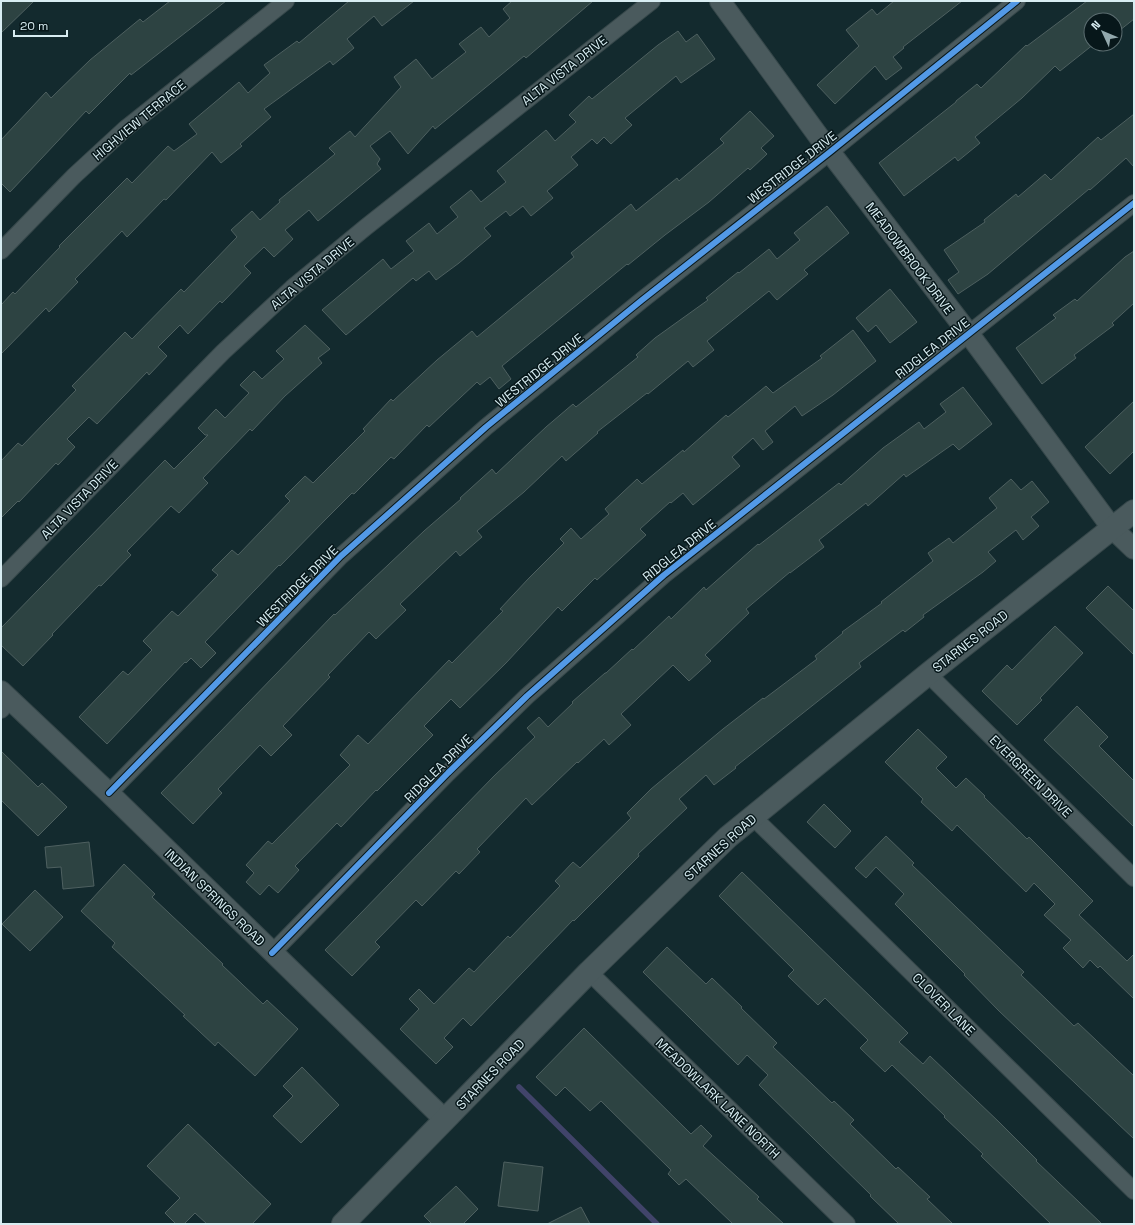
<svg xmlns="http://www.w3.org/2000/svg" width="1135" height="1225" font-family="'Space Grotesk',sans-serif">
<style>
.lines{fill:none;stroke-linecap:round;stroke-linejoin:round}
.stream{stroke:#41446a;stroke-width:5.5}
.building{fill:#2d4342;stroke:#4e6060}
.minor-casing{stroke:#36474a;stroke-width:18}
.tertiary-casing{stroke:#36474a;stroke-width:22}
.secondary-casing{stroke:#36474a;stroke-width:24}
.minor{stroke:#4a5a5d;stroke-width:16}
.tertiary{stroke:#4a5a5d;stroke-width:20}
.secondary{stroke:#4a5a5d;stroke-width:22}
.cycleway-casing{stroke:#07171a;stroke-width:8}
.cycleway{stroke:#5399e6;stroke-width:6}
.labels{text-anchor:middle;stroke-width:3;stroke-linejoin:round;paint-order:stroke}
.street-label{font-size:13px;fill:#d8edf2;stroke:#07171a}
</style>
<rect width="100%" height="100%" fill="#132a2e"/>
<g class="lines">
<polyline class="stream" points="519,1087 657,1224"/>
</g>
<g class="building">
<polygon points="1,1 34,1 1,33"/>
<polygon points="170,1 226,1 131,75 130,73 89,114 86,111 10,192 1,183 1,140 46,92 51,98 90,60 140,19 143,22"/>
<polygon points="349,1 414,1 382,26 374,16 347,39 354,48 333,65 330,61 264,109 271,117 240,144 242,146 221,163 212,152 166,200 164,199 127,237 122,231 75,279 78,282 49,312 46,308 1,354 1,305 13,292 15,294 60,247 59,246 127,178 132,183 168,146 174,151 197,134 189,124 239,82 248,93 270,73 264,65 297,41 299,43"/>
<polygon points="512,1 593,1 526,58 524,56 435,129 433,126 408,154 390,131 370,146 380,159 377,164 381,169 318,221 309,210 285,230 293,239 274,257 264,247 244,266 251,273 222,303 220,301 188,334 180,325 158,347 167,356 149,375 147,372 97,424 89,417 67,439 75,447 58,465 56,463 19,502 18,501 1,518 1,461 18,443 22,446 76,390 72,386 125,332 132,339 181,289 184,292 237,237 231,230 252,211 260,220 280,202 279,200 335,154 329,148 350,131 355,137 401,87 394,77 416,59 432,79 466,52 459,44 481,27 489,37 510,18 503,9"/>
<polygon points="894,1 962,1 903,47 904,48 893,57 902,68 886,80 875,66 835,104 817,85 859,46 846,30 872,9 877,15"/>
<polygon points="1087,1 1134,1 1134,19 1115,34 1115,20 1091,20 1091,44 1094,44 1060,71 1055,66 1022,98 975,137 980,143 958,161 955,157 904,196 879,163 956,102 956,101 977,84 981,88 1026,45 1027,46"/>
<polygon points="678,31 686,42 697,34 715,59 681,83 676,76 625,118 632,125 611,144 604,137 597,144 592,139 571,157 578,165 547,191 553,198 531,216 523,206 510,216 506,211 484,228 491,236 459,263 436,280 429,271 416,281 413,278 346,335 322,310 383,259 391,269 414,251 406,241 429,223 437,234 458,217 450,207 471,190 481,202 506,182 497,171 546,130 555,141 576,122 569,115 589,96 592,99 658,45"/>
<polygon points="750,111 774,136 761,148 767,154 750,170 748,168 709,202 665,235 628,265 627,264 502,366 511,379 499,389 490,377 480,385 477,382 429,427 427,425 394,459 391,457 354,494 352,493 327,518 280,566 279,565 205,642 216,653 201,668 191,658 186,663 185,662 107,744 79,717 123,671 128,675 152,650 143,641 172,611 178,616 218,575 212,570 232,550 238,555 290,501 285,496 305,476 313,483 365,431 363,429 391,399 393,401 437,360 472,331 477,337 574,257 571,253 631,204 636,211 677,178 679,181 724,143 720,139"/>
<polygon points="1134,114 1134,167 1126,158 1090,190 1089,189 988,274 958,294 948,280 959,272 944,250 985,222 984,220 1016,194 1018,197 1045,174 1051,180 1098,137 1101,140"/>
<polygon points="827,206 849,233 804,270 808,274 777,300 769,291 707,341 714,350 693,367 688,361 648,394 647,393 597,432 598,433 566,461 562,456 524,492 477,531 482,537 460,556 456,551 400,604 406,610 376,639 369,632 328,675 330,677 283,726 292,735 271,756 260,745 218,789 222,793 193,824 161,793 334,614 335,615 424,531 461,499 460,498 492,469 496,474 546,427 573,404 576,407 638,357 636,355 655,338 708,300 706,298 738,272 739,273 769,249 777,259 800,240 794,233"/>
<polygon points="1134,251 1134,303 1112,323 1114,325 1074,355 1076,358 1042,384 1016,348 1056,318 1053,315 1075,299 1077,301 1125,257"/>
<polygon points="890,289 917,322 890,343 876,325 868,332 856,318"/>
<polygon points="305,325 330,349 318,358 322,363 285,396 252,431 250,429 203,478 208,483 179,513 171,506 127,551 131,555 101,586 99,585 52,634 53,635 23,666 1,645 1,628 165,460 174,469 208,435 205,435 198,428 216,409 225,418 249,393 240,385 254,371 262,379 284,359 276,351"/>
<polygon points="853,330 876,361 833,395 802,416 795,406 765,431 773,442 763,450 753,438 732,457 740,466 693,505 683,493 671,503 670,502 640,529 646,535 597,580 595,578 562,611 558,607 506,663 460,708 451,699 424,726 433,735 377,791 376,790 341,827 337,823 295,866 299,870 278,893 269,885 260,895 246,882 254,873 246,865 268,841 272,844 350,765 340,755 358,735 368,744 449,660 452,663 503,611 500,609 529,578 564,543 560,539 571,528 581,539 609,514 605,509 637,479 642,484 683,450 684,452 726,415 728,417 766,386 773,393 822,358 820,356"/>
<polygon points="963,387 992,424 959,450 953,444 906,477 904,474 868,506 866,503 819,540 824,547 790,573 790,572 746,609 749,613 705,655 711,661 689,681 673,665 621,714 631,725 609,745 604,739 578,763 577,762 532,805 526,798 477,849 480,852 459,874 456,871 422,906 416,900 375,942 380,947 352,976 325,950 494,776 535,737 527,728 539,717 548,727 573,703 572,702 605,673 606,673 632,649 633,650 669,616 671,619 704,587 706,590 758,544 759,545 839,483 841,485 883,448 919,422 924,429 946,412 940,404"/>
<polygon points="1134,401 1134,451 1110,474 1085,447"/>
<polygon points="1011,479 1021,490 1032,481 1049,502 1031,517 1039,526 1023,540 1016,530 988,552 996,561 983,572 923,615 924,617 905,632 903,630 859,663 861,667 735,767 736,768 714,785 706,775 679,799 687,808 638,854 639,856 574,921 573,920 471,1026 463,1018 444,1038 453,1047 436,1064 400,1029 419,1009 409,999 419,989 434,1004 469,968 474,972 508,936 510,938 560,886 555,881 573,862 580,868 631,818 627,813 651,789 723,729 763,698 764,699 817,659 815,656 843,633 842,632 882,603 881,602 933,561 928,553 949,538 953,543 997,508 989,498"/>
<polygon points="1108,586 1134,611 1134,655 1086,608"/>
<polygon points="1055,626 1083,653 1040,698 1042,700 1017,725 982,691 1007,665 1012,670"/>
<polygon points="1077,706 1108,737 1099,746 1134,781 1134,827 1044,740"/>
<polygon points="918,729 947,757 936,768 956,788 966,778 985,796 984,797 1027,839 1029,837 1093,901 1079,915 1127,961 1134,954 1134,999 1100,966 1098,968 1090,960 1083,968 1063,948 1071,940 1044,915 1055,904 1034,883 1026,892 957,825 952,831 921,802 923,799 885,762"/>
<polygon points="1,751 38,787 42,783 67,807 38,836 1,800"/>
<polygon points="824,804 851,831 835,848 807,822"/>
<polygon points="886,836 914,863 912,865 1024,972 1021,975 1074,1026 1078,1023 1134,1076 1134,1139 999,1011 964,975 965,974 895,904 904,894 876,867 866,878 855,868"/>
<polygon points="89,842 94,886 63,889 61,867 47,868 45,847"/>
<polygon points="124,864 155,894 152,897 223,964 222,965 263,1004 267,1000 298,1029 255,1076 218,1042 215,1046 183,1016 185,1015 112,947 115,943 81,911"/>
<polygon points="742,872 908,1033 899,1042 923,1064 930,1056 999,1122 1037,1160 1036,1161 1102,1224 1051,1224 981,1156 983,1154 944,1117 945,1116 892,1065 885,1072 860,1048 868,1040 825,998 818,1005 788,976 794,970 719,896"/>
<polygon points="35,890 63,917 30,951 2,924"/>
<polygon points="667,947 706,984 712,978 742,1007 741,1008 777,1043 773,1047 832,1103 834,1101 854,1120 850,1124 896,1169 898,1167 930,1197 927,1199 953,1224 899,1224 870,1196 871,1195 759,1085 768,1075 747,1055 738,1065 643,972"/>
<polygon points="584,1028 691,1134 701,1125 712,1136 703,1146 759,1197 757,1199 784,1224 733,1224 686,1179 679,1185 668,1174 671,1170 601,1101 590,1111 565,1087 556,1096 536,1077"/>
<polygon points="302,1067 339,1105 301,1143 273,1116 293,1096 283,1086"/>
<polygon points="188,1124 271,1204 252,1224 207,1224 195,1213 184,1224 176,1224 165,1213 180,1198 147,1166"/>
<polygon points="504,1162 543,1167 538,1211 498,1206"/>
<polygon points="456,1186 478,1209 463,1224 432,1224 424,1216"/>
<polygon points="581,1207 590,1224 547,1224"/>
</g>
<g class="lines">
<defs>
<g id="minor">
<polyline points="1,251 74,176 125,129 286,1"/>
<polyline points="1,579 223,352 292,288 366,227 652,1"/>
<polyline points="928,674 1134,878"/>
<polyline points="1,710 10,700"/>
<polyline points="109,793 341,556 486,427 642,300 830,152 1017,1"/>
<polyline points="753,817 1134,1191"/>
<polyline points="272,953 448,773 527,696 664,575 1134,203"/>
<polyline points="589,972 847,1224"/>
</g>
<g id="tertiary">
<polyline points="720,1 830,152 969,334 1112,528 1134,549"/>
<polyline points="1,691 109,793 445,1120"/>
</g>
<polyline id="secondary" points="343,1224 589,972 728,837 928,674 1134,511"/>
</defs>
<use href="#minor" class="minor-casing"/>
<use href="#tertiary" class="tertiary-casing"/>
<use href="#secondary" class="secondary-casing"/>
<use href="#minor" class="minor"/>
<use href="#tertiary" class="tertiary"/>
<use href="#secondary" class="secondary"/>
<defs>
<g id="cycleway">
<polyline points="109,793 341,556 486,427 642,300 830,152 1017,1"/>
<polyline points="272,953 448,773 527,696 664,575 1134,203"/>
</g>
</defs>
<use href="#cycleway" class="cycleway-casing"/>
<use href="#cycleway" class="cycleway"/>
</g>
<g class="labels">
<g class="street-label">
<text transform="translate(564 70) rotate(-38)" y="5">ALTA VISTA DRIVE</text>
<text transform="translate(139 120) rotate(-40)" y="5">HIGHVIEW TERRACE</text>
<text transform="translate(792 167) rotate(-38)" y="5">WESTRIDGE DRIVE</text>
<text transform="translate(910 258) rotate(53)" y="5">MEADOWBROOK DRIVE</text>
<text transform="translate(312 273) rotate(-40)" y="5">ALTA VISTA DRIVE</text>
<text transform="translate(932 348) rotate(-38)" y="5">RIDGLEA DRIVE</text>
<text transform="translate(539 370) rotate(-39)" y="5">WESTRIDGE DRIVE</text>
<text transform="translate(79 499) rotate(-46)" y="5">ALTA VISTA DRIVE</text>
<text transform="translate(679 550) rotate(-39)" y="5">RIDGLEA DRIVE</text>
<text transform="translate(297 586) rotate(-45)" y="5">WESTRIDGE DRIVE</text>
<text transform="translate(970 641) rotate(-38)" y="5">STARNES ROAD</text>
<text transform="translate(438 768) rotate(-45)" y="5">RIDGLEA DRIVE</text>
<text transform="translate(1031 776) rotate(45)" y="5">EVERGREEN DRIVE</text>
<text transform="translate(720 847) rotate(-42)" y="5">STARNES ROAD</text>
<text transform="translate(215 897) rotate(44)" y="5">INDIAN SPRINGS ROAD</text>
<text transform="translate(944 1004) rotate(45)" y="5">CLOVER LANE</text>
<text transform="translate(490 1074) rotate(-46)" y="5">STARNES ROAD</text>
<text transform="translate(718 1098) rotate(44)" y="5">MEADOWLARK LANE NORTH</text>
</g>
</g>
<rect width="1135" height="1225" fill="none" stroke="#d8edf2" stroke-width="4"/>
<g transform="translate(1103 32) rotate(314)"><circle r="19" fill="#07171a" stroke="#5b6d70"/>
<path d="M0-3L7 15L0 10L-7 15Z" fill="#93a9ad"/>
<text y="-6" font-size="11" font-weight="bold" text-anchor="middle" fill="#d8edf2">N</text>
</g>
<path d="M14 30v6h53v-6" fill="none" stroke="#d8edf2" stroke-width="2"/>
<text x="20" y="30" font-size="12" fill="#d8edf2" stroke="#07171a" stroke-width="3" paint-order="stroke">20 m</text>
</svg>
